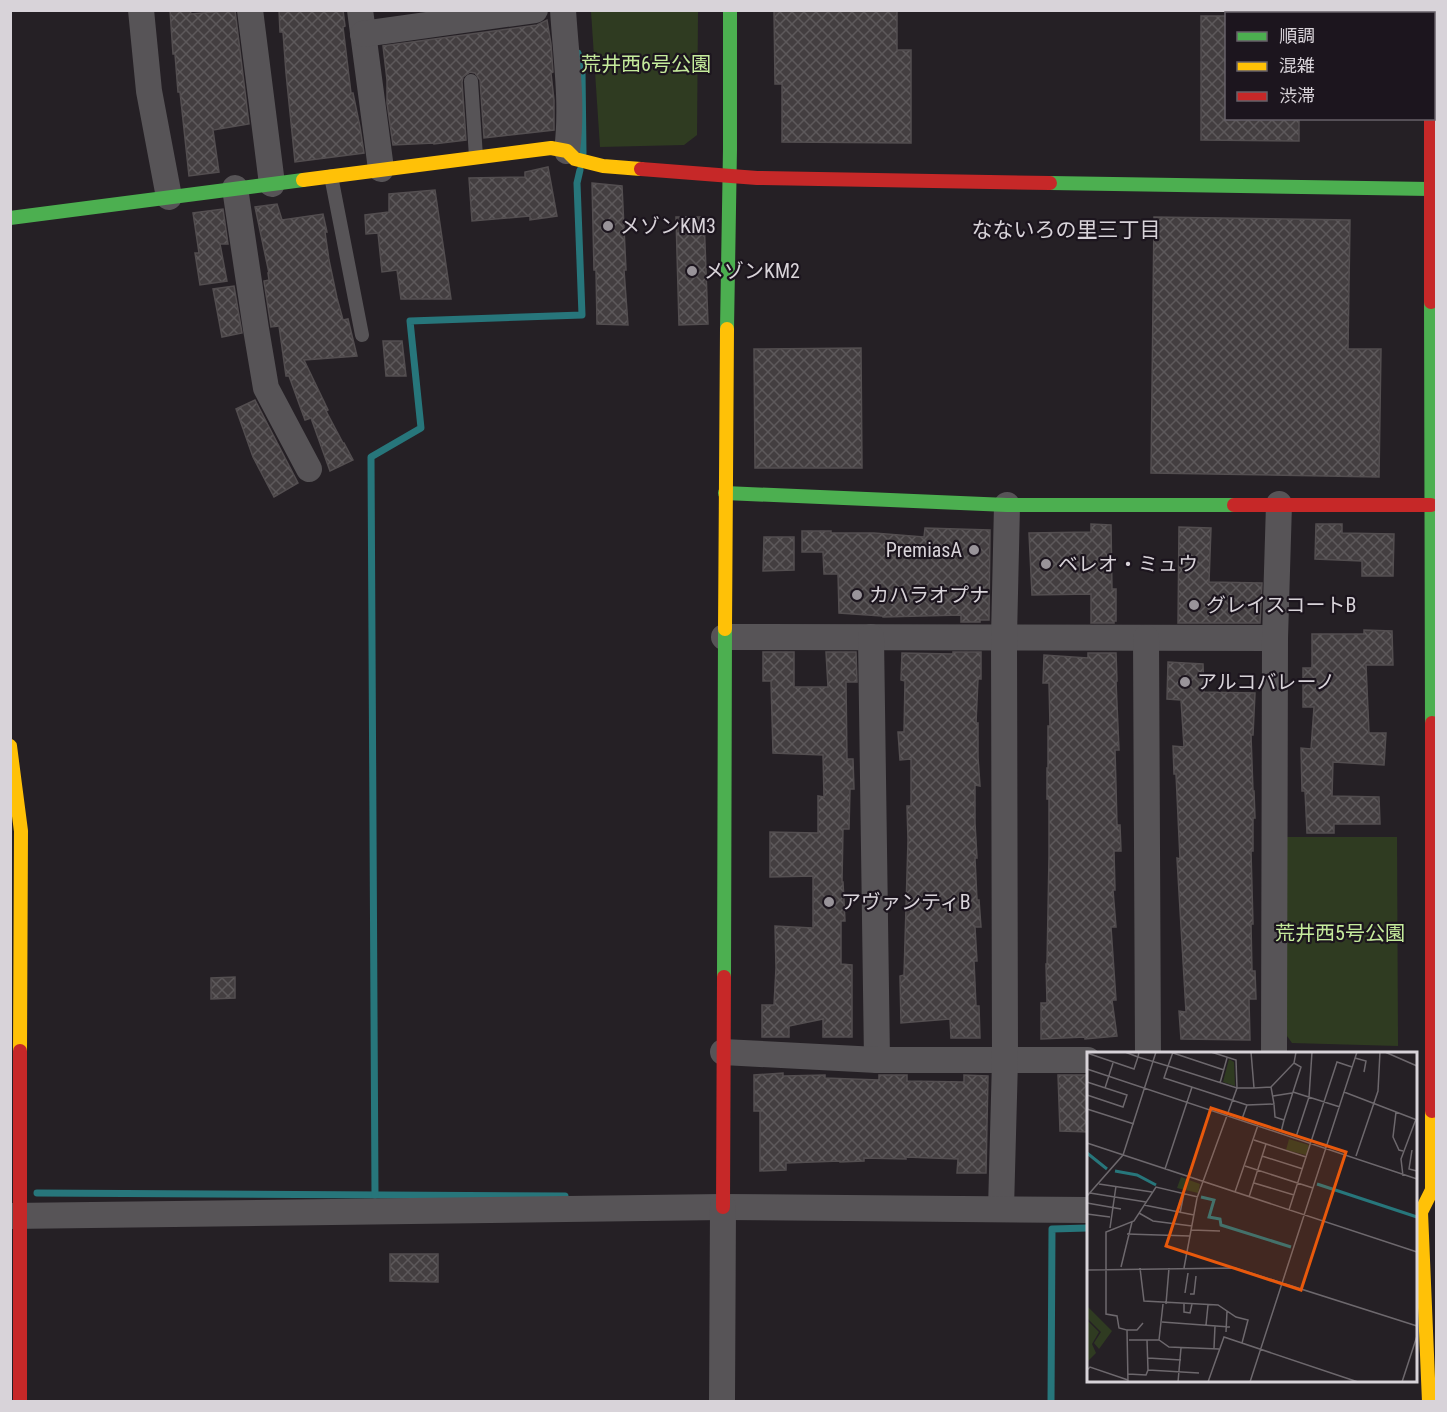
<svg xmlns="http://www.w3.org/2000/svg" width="1447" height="1412" font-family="'Roboto Condensed','Noto Sans JP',sans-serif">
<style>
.green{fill:#2f3b21}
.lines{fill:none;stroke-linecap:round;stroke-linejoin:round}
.stream{stroke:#27767b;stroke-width:7}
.building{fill:url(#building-cross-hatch);stroke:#534e50;stroke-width:1.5}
.lane{stroke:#575457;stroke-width:14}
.street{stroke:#575457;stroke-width:26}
.fast{stroke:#4caf50;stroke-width:14}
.slow{stroke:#ffc107;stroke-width:14}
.jam{stroke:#c62828;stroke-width:14}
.poi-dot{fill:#99949a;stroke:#1c151e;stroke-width:2}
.labels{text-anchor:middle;stroke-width:4.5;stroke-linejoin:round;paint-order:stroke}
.park-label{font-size:20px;fill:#c5eb9c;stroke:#1c151e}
.poi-label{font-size:20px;fill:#d8d3d9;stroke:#1c151e;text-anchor:start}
.neighbourhood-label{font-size:21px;fill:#d8d3d9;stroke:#1c151e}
.inset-river{fill:none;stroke:#27767b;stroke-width:3}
.inset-road{fill:none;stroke:#6d686d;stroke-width:1.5}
.view{fill:#e8590c;fill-opacity:0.15;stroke:#e8590c;stroke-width:3}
.inset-edge{fill:none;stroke:#d8d3d9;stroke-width:3}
</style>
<defs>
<pattern id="building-cross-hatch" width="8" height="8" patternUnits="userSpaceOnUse" patternTransform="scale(1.5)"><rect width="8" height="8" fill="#433e40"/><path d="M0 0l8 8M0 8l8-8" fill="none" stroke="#5d595b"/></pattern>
</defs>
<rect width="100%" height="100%" fill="#252025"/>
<g class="green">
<polygon points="591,11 698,11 697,135 684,145 600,147"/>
<polygon points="1282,837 1397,837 1398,1046 1292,1043 1282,1029"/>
</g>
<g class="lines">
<g class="stream">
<polyline points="578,53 582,70 583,153"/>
<polyline points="37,1193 565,1196"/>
<polyline points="375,1195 371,457 421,428 410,321 582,315 577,183 580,170"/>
<polyline points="1051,1402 1052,1229 1088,1228"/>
</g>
</g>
<g class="building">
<polygon points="170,10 190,10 191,14 235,10 249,124 213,130 219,172 189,176 180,92 178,92 175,54 173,54"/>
<polygon points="279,10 343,10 345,26 343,27 351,93 353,93 360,127 364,153 295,162 286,73 283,32 280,32"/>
<polygon points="774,10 897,10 897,50 911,50 911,143 782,142 782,84 775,84"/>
<polygon points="1201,16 1227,16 1227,118 1299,118 1299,141 1201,140"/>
<polygon points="547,20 551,44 553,72 551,73 554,100 554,130 484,138 480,80 475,73 470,72 463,77 462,82 466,140 434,144 434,143 393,145 387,103 387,80 383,46 537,25"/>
<polygon points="548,167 557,216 530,220 530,216 472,221 469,178 525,177 525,172"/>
<polygon points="592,183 622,186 626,270 624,270 628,325 597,324 596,270 594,270"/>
<polygon points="435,190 451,299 401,299 397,270 382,272 378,233 366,234 365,215 389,212 389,194"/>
<polygon points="277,204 282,220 323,214 327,232 325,232 329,260 337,298 343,320 348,319 357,356 304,360 328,410 326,411 343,443 344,443 353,460 330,471 311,418 305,420 289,376 286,376 279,326 271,327 264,281 269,280 268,273 269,273 255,207"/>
<polygon points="223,209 228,244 220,244 227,281 200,285 195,253 199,253 193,213"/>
<polygon points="676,217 704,217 708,324 679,325"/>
<polygon points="1154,217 1350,220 1348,349 1381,349 1379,477 1151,473"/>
<polygon points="234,286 242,333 222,337 213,289"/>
<polygon points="383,341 402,341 406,376 386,376"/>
<polygon points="861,348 862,468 755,468 754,349"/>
<polygon points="255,400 298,483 274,497 253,457 236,409"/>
<polygon points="1091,524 1111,525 1112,589 1116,589 1116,621 1114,621 1114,623 1091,623 1091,594 1032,595 1029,533 1091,532"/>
<polygon points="1316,524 1342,524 1342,533 1394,534 1393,576 1362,576 1362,561 1315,559"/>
<polygon points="1179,527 1211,528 1209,582 1262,583 1260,623 1178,623"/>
<polygon points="925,528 990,530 989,620 980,620 980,622 961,622 961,615 883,617 882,616 839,613 838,574 824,574 823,552 802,552 802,531 831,531 831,533 874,533 924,537"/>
<polygon points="764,537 794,537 794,570 763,571"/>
<polygon points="1364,630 1392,631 1393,665 1366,665 1369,733 1386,733 1384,765 1333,762 1332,796 1379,797 1380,824 1334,824 1334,833 1307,833 1305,791 1302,791 1301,748 1311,749 1314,707 1303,707 1303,668 1312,668 1312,634 1364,634"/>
<polygon points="763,652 794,652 794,687 828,687 826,652 856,652 857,682 846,682 847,759 853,759 854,789 850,789 849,829 843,829 842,882 843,882 845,921 841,921 841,964 852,965 852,1037 823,1037 823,1019 789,1026 789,1037 762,1037 762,1005 774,1005 776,968 775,926 813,928 813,876 770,877 770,832 818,833 818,796 824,797 823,755 773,753 771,681 763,681"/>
<polygon points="953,652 981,652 981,679 978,679 976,723 978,723 978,757 980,786 975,785 975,823 977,858 975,858 977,900 979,900 981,927 975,927 977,961 974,961 976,1006 979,1006 980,1038 951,1038 950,1019 901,1023 900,976 904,975 908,840 907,806 911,806 911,759 900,760 898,732 904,732 905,681 901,680 902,653 953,654"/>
<polygon points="1088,653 1116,653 1117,681 1116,681 1119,750 1115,750 1116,786 1117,825 1120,825 1121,851 1114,851 1115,890 1113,890 1116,927 1111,927 1116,1000 1112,1000 1117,1036 1085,1039 1085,1037 1041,1039 1041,1003 1047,1003 1046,964 1047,964 1049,856 1049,799 1047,799 1047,768 1048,768 1048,726 1050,726 1049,683 1043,683 1044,655 1088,658"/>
<polygon points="1168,662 1203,664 1204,692 1255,693 1253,735 1251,735 1253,791 1254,791 1255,818 1253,818 1253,851 1251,851 1253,924 1251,924 1252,971 1255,971 1256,999 1249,999 1250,1040 1181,1039 1179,1011 1186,1012 1177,858 1180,859 1176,774 1174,774 1173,746 1184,747 1181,700 1167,699"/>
<polygon points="235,977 235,998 211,999 211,978"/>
<polygon points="783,1073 783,1076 825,1075 825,1078 879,1080 879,1075 907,1075 907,1081 964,1082 964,1075 988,1076 986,1173 957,1173 958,1159 906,1157 906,1159 864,1158 864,1161 840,1162 840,1161 786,1163 786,1170 760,1171 760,1111 754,1111 754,1075"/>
<polygon points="1058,1075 1088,1075 1089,1132 1060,1131"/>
<polygon points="390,1254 438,1254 438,1282 390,1281"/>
</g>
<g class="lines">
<g class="lane">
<polyline points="471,81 476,157"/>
<polyline points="331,176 362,335"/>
</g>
<g class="street">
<polyline points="141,10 149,91 169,197"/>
<polyline points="250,10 272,184"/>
<polyline points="360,10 381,169"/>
<path d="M563 10C566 57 573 105 567 151"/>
<polyline points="363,34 535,10"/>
<polyline points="235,188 256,329 266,388 309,469"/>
<polyline points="724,637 1275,638"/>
<polyline points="871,637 877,1060"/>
<polyline points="1146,638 1148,1054"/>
<polyline points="723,1052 877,1060 1088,1060"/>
<polyline points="1274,1054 1275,638 1279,504"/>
<polyline points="1001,1209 1005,1060 1004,637 1007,505"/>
<polyline points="10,1216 723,1207 1088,1210"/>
<polyline points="722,1402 723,1207"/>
</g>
<g class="fast">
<polyline points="1432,10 1432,14"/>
<polyline points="1050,183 1430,189"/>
<polyline points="10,218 303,180"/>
<polyline points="1431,302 1432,723"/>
<polyline points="727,329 730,149 730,10"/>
<polyline points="725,493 1007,505 1234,505"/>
<polyline points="724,977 725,629"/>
</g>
<g class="slow">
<polyline points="303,180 551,148 567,151 575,159 603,166 641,169"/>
<polyline points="725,629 727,329"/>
<polyline points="10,746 21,831 20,1051"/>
<polyline points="1429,1402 1421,1212 1432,1190 1432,1111"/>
</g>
<g class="jam">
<polyline points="1431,118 1431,302"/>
<polyline points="641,169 757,178 1050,183"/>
<polyline points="1234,505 1431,505"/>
<polyline points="20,1051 20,1402"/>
<polyline points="1432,1111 1432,723"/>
<polyline points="723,1207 724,977"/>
</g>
</g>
<g class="poi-dot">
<circle cx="608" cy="226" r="6"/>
<circle cx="692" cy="271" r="6"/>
<circle cx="974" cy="550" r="6"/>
<circle cx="1046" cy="564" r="6"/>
<circle cx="857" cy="595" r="6"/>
<circle cx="1194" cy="605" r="6"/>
<circle cx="1185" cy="682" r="6"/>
<circle cx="829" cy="902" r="6"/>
</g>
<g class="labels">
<g class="park-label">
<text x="646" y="71">荒井西6号公園</text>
<text x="1340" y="940">荒井西5号公園</text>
</g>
<g class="poi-label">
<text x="620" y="233">メゾンKM3</text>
<text x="704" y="278">メゾンKM2</text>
<text x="962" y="557" text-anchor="end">PremiasA</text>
<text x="1058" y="571">ベレオ・ミュウ</text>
<text x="869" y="602">カハラオプナ</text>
<text x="1206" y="612">グレイスコートB</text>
<text x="1197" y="689">アルコバレーノ</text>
<text x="841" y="909">アヴァンティB</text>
</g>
<g class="neighbourhood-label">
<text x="1066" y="237">なないろの里三丁目</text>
</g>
</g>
<g transform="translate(1087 1052)">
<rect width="330" height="330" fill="#252025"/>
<path d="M0 254 25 279 12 297 7 291 14 280 0 266ZM0 268 12 280 5 292 9 301 0 310Z" fill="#2f3b21"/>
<path d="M142 7 147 10 148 34 136 30ZM202 87 222 93 219 103 199 98ZM94 125 113 132 111 141 90 136Z" fill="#2f3b21"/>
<path class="inset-river" d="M0 101 20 117M28 119 50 123 69 133M230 132 330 165M114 145 127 148 122 165 133 167 134 173 204 195"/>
<path class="inset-road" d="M52 0 51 5 81 14 77 26 160 53M86 0 81 14 150 36 149 8 124 0M164 0 167 36 184 35M298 0 330 14M0 1 47 17 51 5 38 0M86 1 137 18M268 6 279 9 277 20M0 17 330 127M0 30 40 43 36 55 0 43M133 31 140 6M18 36 26 11M206 40 253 55M257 40 330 68M186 44 205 41M187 52 188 65 197 68 194 80M0 57 47 72M309 60 306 85 312 98 316 99M155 67 160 53 187 52 184 35 207 11 209 0M197 68 214 15 207 11M209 85 222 45 225 0M167 88 219 105 202 158M0 91 330 200M325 98 322 117 330 119M175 104 216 117M269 104 291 39 293 0M219 105 250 10 265 15M158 114 226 136M78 117 105 35M316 124 314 107 329 67M167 131 207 143M12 132 65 140M148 140 171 73M3 141 59 150M0 144 36 103 69 0M162 145 179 92M0 151 34 157M57 153 107 163M52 161 66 169 105 174M93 161 97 141M0 162 23 165M23 176 29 134M104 178 133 179M40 182 103 184M34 215 45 170M53 216 57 249 131 253 149 265 161 268 155 291M97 216 110 146 150 36H167M0 218 148 216 330 274M98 241 101 221M103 242H107L109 224M79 252 82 216M97 252V260L103 261 105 252M75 270 143 275M119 273 121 253M40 278H50L56 271M139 280 140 259M60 288H72L82 295 132 297M72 288 76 252M127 296 128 274M61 306 94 308M0 318 3 315 41 328M61 318 112 321M41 322 59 323 61 318 60 288H42M41 330 40 278 32 276 30 264 19 262V180L47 169 69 135 111 145M91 330 94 296M121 330 137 285 271 330M163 330 270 0M315 330 330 284"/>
<path class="view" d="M124 56 259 100 214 238 79 194Z"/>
<rect width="330" height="330" class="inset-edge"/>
</g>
<rect width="1447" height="1412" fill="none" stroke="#d8d3d9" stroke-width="24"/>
<rect x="1225" y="12" width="210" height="108" fill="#1c151e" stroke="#676169" stroke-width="1.5"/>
<rect x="1237" y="32" width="30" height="9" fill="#4caf50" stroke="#676169" stroke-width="1.5"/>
<text x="1279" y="42" font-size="18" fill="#d8d3d9">順調</text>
<rect x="1237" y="62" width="30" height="9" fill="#ffc107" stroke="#676169" stroke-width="1.5"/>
<text x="1279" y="72" font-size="18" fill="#d8d3d9">混雑</text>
<rect x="1237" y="92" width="30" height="9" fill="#c62828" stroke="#676169" stroke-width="1.5"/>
<text x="1279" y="102" font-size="18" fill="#d8d3d9">渋滞</text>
</svg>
